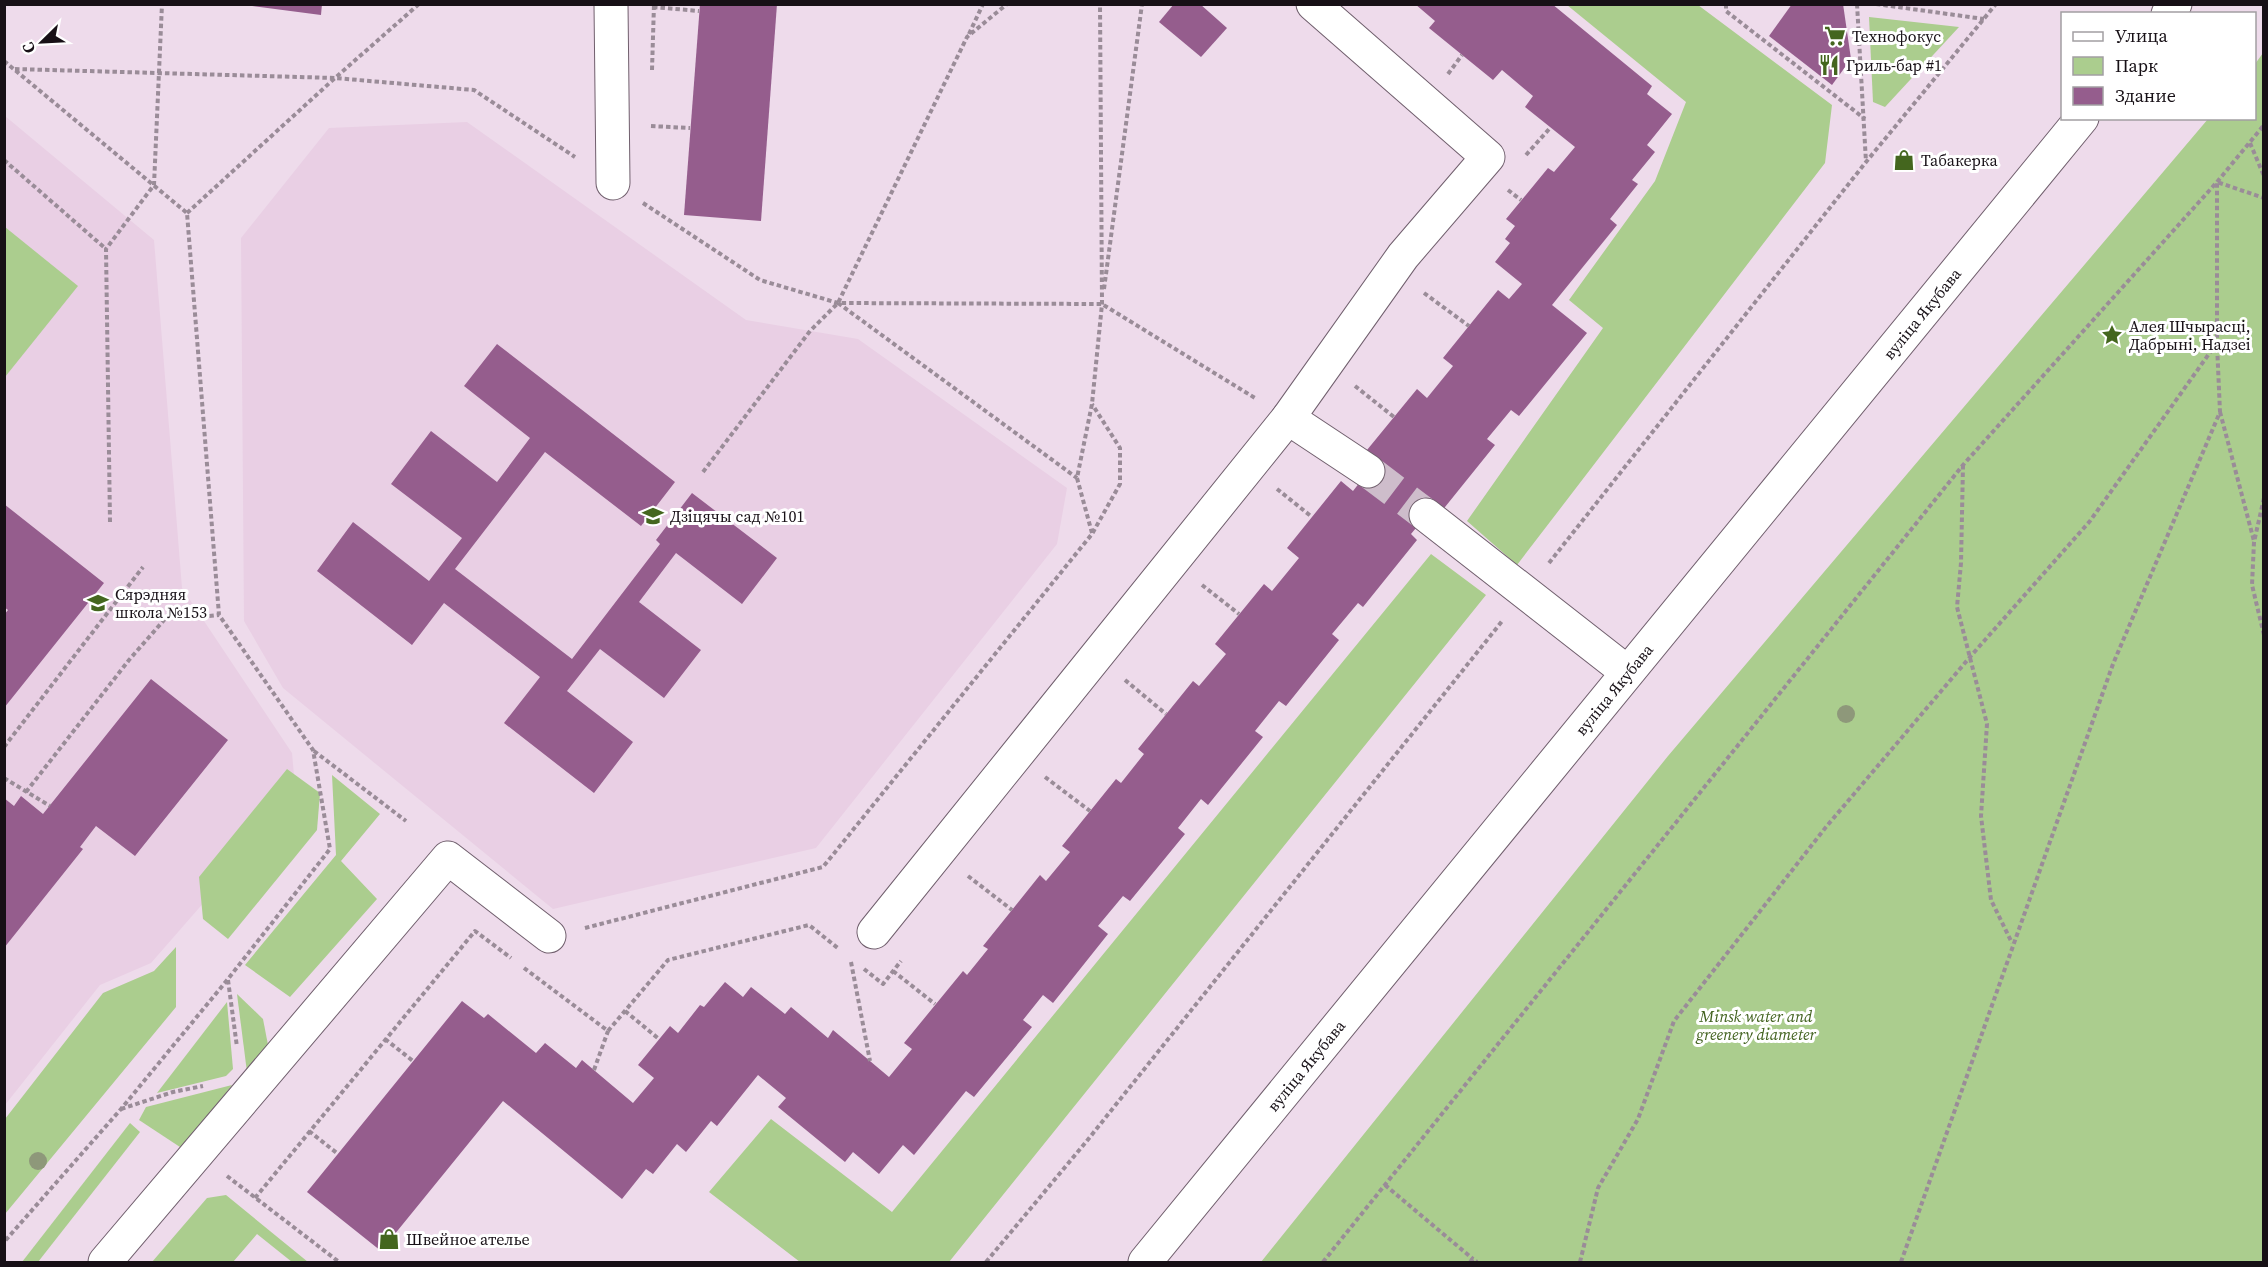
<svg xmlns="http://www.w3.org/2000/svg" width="2268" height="1267" font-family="'Source Serif 4',serif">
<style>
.built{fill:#e9cfe4}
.green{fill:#abcd8e}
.building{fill:#955d8d}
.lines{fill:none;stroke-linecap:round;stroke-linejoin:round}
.minor-tunnel{stroke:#cebdcb;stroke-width:33;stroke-dasharray:33 16;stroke-linecap:butt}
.minor-casing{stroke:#705f6d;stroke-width:35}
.path{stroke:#9a8c98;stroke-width:4;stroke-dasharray:4.5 3;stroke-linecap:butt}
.minor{stroke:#fff;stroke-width:33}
.tree{fill:#8e987a}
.labels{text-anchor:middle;stroke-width:6;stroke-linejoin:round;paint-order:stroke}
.poi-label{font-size:16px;fill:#171016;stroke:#fff;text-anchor:start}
.street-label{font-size:16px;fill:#171016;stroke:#fff}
.park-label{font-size:16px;font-style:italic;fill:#40611d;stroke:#fff}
</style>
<rect width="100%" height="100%" fill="#eedbeb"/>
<g class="built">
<polygon points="5,116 154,240 182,588 292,753 296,797 151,963 100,985 5,1105"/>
<polygon points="467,122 746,320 858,339 1067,488 1057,544 816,848 553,909 283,688 244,621 241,238 329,128"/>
</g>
<g class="green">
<polygon points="1567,5 1698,5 1832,105 1825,163 1517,565 1467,521 1603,328 1569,300 1655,181 1686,102"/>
<polygon points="1869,17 1959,27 1885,107 1873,102"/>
<polygon points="2263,53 2263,1262 1261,1262 1668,756 2208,119 2254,118 2255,64"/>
<polygon points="5,227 78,286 5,377"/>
<polygon points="1431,554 1486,595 949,1262 800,1262 709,1192 771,1119 892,1212"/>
<polygon points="287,769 320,793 317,830 228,939 203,919 199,877"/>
<polygon points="332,775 380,814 341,861 377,899 290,997 245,965 336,855"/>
<polygon points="176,947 176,1007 5,1214 5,1119 103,993 154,971"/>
<polygon points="237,994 263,1019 268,1045 247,1072"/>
<polygon points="227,1002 233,1069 226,1076 157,1093"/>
<polygon points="232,1085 183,1149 139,1120 146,1107"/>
<polygon points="130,1123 140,1132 38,1262 22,1262"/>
<polygon points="226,1195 308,1262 292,1262 257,1234 233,1262 152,1262 207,1198"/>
</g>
<g class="building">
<polygon points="237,4 322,4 321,15"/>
<polygon points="700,4 777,4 761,221 684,215"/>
<polygon points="1174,4 1200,4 1227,28 1201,57 1159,22"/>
<polygon points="1415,4 1552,4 1652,86 1647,94 1672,114 1647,145 1655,152 1632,180 1638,184 1610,219 1617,225 1552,305 1587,333 1519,416 1511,410 1487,439 1495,445 1441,512 1434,506 1411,534 1417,540 1363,607 1358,603 1332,634 1339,640 1286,706 1279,701 1255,731 1263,737 1208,805 1201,799 1178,828 1185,834 1130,901 1123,896 1098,926 1108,934 1053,1003 1043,995 1023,1020 1032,1027 974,1097 966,1091 914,1155 903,1145 879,1174 853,1152 845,1162 778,1107 786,1098 758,1075 717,1126 711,1121 686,1152 677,1144 653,1174 646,1169 622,1199 503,1101 381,1251 307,1192 462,1001 484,1018 488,1014 536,1053 545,1043 576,1068 582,1060 633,1103 654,1078 638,1065 670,1026 678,1033 700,1005 704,1007 725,982 743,997 751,987 785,1014 791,1007 828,1038 833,1030 889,1077 912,1049 904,1043 963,971 967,975 988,949 983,946 1040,875 1046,881 1070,852 1062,846 1116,779 1121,783 1144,754 1138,749 1193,681 1199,686 1226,654 1215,644 1264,584 1272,591 1299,558 1287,548 1341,481 1353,491 1378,459 1367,450 1417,389 1427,398 1453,366 1443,358 1498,290 1509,299 1522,284 1495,262 1510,243 1505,239 1515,226 1506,219 1548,168 1554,172 1575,147 1525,107 1533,96 1502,70 1493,80 1429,28 1435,21"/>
<polygon points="1792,4 1843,4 1851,59 1832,85 1769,36"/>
<polygon points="497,344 675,482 641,526 545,452 455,569 572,659 660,544 656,540 692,493 777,558 742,604 676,553 639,602 701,650 664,698 600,649 567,691 633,742 594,793 504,723 540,677 444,603 412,645 317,571 353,522 429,581 462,538 391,484 431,431 497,482 530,438 464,386"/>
<polygon points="4,504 104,583 4,708 4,615 8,610 4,607"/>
<polygon points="151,679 228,740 135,856 96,826 80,847 83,849 4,948 4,798 14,806 21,796 43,814"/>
</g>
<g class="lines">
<polyline class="minor-tunnel" points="1368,471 1426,515"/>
<defs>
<g id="minor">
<polyline points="611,4 613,183"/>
<polyline points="2168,14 2175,4"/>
<polyline points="1288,418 1368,471"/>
<polyline points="1426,515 1627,672"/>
<polyline points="874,932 1288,418 1403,256 1488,157 1313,4"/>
<polyline points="105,1262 448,858 549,936"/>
<path id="s1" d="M1145 1262 2082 118"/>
</g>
</defs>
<use href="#minor" class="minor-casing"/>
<g class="path">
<polyline points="1726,4 1726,11 1865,119"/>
<polyline points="1857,4 1866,162"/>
<polyline points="1876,4 1984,19"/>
<polyline points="653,7 699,11"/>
<polyline points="969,34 983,4"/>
<polyline points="4,61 187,213 219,615 313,750 330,849 228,979 121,1109 4,1242"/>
<polyline points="15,69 335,78 419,4"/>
<polyline points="652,70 654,4"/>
<polyline points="1448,74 1462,55"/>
<polyline points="651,126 690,128"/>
<polyline points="2250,143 2264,176"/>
<polyline points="1526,155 1550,128"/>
<polyline points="4,160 106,249"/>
<polyline points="1508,190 1521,200"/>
<polyline points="643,203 760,280 838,303 1102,304 1255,398"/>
<polyline points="187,213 335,78 474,90 575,157"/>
<polyline points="1104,289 1142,4"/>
<polyline points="1424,293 1469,326"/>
<polyline points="838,303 1077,478"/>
<polyline points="1355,386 1394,417"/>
<polyline points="2220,412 2254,541"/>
<polyline points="1963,465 1961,563 1957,607 1987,724 1981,816 1991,900 2012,943"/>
<polyline points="703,472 810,331 838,303 967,37 1007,4"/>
<polyline points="1277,489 1312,517"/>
<polyline points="2264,498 2254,542 2252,585 2264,635"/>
<polyline points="110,522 106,249 154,185 162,4"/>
<polyline points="1092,533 1077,478 1092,404 1102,304 1100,4"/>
<polyline points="1549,563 1866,162 1996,4"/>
<polyline points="1202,585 1239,614"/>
<polyline points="1125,680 1166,714"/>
<polyline points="4,747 143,567"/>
<polyline points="314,751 406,821"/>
<polyline points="1045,777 1090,811"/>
<polyline points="4,778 50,806"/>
<polyline points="26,792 129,660 171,612 201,617 219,615"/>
<polyline points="968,876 1012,910"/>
<polyline points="585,928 823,867 1092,534 1120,484 1120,448 1092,404"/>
<polyline points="851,962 870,1061"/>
<polyline points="524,968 608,1031 668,960 809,925 839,949"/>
<polyline points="864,969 883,984 901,961"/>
<polyline points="893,971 935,1004"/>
<polyline points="228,980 237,1047"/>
<polyline points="625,1011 659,1039"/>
<polyline points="385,1039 413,1061"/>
<polyline points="594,1070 608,1031"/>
<polyline points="121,1109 173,1092 203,1086"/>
<polyline points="309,1131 338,1154"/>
<polyline points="227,1176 339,1262"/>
<polyline points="1385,1185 1473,1259"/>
<polyline points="255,1198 475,931 511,958"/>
<polyline points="986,1262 1086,1142 1503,620"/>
<polyline points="1323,1262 1963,465 2217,182 2264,125"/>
<polyline points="1470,1262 1473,1259 1477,1262"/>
<polyline points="1580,1262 1598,1188 1638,1119 1674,1021 1826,827 1970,657 2090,521 2216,344"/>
<polyline points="1901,1262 2113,664 2220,412 2217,344 2217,182 2264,198"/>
</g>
<use href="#minor" class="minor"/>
</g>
<g class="tree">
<circle cx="1846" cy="714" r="9"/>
<circle cx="38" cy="1161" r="9"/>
</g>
<defs>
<symbol id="supermarket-bare" viewBox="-9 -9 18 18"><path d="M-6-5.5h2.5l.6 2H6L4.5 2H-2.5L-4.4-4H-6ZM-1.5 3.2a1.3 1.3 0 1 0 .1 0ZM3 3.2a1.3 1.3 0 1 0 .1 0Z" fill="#44661e" stroke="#fff" stroke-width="2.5" paint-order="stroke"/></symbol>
<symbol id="restaurant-bare" viewBox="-9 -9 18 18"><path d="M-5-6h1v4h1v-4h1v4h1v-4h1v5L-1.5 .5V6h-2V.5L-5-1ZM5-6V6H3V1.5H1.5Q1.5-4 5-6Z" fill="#44661e" stroke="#fff" stroke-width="2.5" paint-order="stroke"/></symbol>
<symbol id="shop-bare" viewBox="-9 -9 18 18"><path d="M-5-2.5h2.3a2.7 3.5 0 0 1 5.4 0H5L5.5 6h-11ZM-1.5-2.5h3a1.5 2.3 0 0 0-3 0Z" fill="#44661e" stroke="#fff" stroke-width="2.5" paint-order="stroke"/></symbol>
<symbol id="sight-bare" viewBox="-9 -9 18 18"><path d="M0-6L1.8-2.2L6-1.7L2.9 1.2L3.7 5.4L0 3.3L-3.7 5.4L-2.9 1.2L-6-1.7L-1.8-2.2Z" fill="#44661e" stroke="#fff" stroke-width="2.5" paint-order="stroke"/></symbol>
<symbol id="school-bare" viewBox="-9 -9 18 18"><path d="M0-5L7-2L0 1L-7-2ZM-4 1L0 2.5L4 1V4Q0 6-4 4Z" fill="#44661e" stroke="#fff" stroke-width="2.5" paint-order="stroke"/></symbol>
</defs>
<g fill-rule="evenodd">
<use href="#supermarket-bare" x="1820" y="21" width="30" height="30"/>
<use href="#restaurant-bare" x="1814" y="50" width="30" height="30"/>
<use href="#shop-bare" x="1889" y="145" width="30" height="30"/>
<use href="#sight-bare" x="2097" y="320" width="30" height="30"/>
<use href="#school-bare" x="638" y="501" width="30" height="30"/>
<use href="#school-bare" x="83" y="588" width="30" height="30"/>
<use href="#shop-bare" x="374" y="1224" width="30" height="30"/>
</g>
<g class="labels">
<g class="poi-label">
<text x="1852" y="42">Технофокус</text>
<text x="1846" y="71">Гриль-бар #1</text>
<text x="1921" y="166">Табакерка</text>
<text x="2129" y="332">Алея Шчырасці,<tspan x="2129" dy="18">Дабрыні, Надзеі</tspan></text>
<text x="670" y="522">Дзіцячы сад №101</text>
<text x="115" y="600">Сярэдняя<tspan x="115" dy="18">школа №153</tspan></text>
<text x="406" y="1245">Швейное ателье</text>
</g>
<g class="street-label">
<text dy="6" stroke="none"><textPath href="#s1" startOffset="1226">вуліца Якубава</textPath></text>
<text dy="6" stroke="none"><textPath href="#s1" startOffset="740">вуліца Якубава</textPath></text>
<text dy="6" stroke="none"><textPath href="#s1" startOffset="254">вуліца Якубава</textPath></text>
</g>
<g class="park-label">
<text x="1756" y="1022">Minsk water and<tspan x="1756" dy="18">greenery diameter</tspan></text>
</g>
</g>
<rect width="2268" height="1267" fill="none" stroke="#171016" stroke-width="12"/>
<rect x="2061" y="12" width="195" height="108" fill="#ffffff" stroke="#a29fa2" stroke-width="1.5"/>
<rect x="2073" y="32" width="30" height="9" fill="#ffffff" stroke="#a29fa2" stroke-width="1.5"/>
<text x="2115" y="42" font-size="18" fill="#171016">Улица</text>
<rect x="2073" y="57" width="30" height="18" fill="#abcd8e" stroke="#a29fa2" stroke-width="1.5"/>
<text x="2115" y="72" font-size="18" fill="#171016">Парк</text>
<rect x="2073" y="87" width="30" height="18" fill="#955d8d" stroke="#a29fa2" stroke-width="1.5"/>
<text x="2115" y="102" font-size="18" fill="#171016">Здание</text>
<g transform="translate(42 42) rotate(246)" stroke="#ffffff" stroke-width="4.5" paint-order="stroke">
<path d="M0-4.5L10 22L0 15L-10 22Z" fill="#171016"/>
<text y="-9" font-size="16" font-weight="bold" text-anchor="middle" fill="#171016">С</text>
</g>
</svg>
